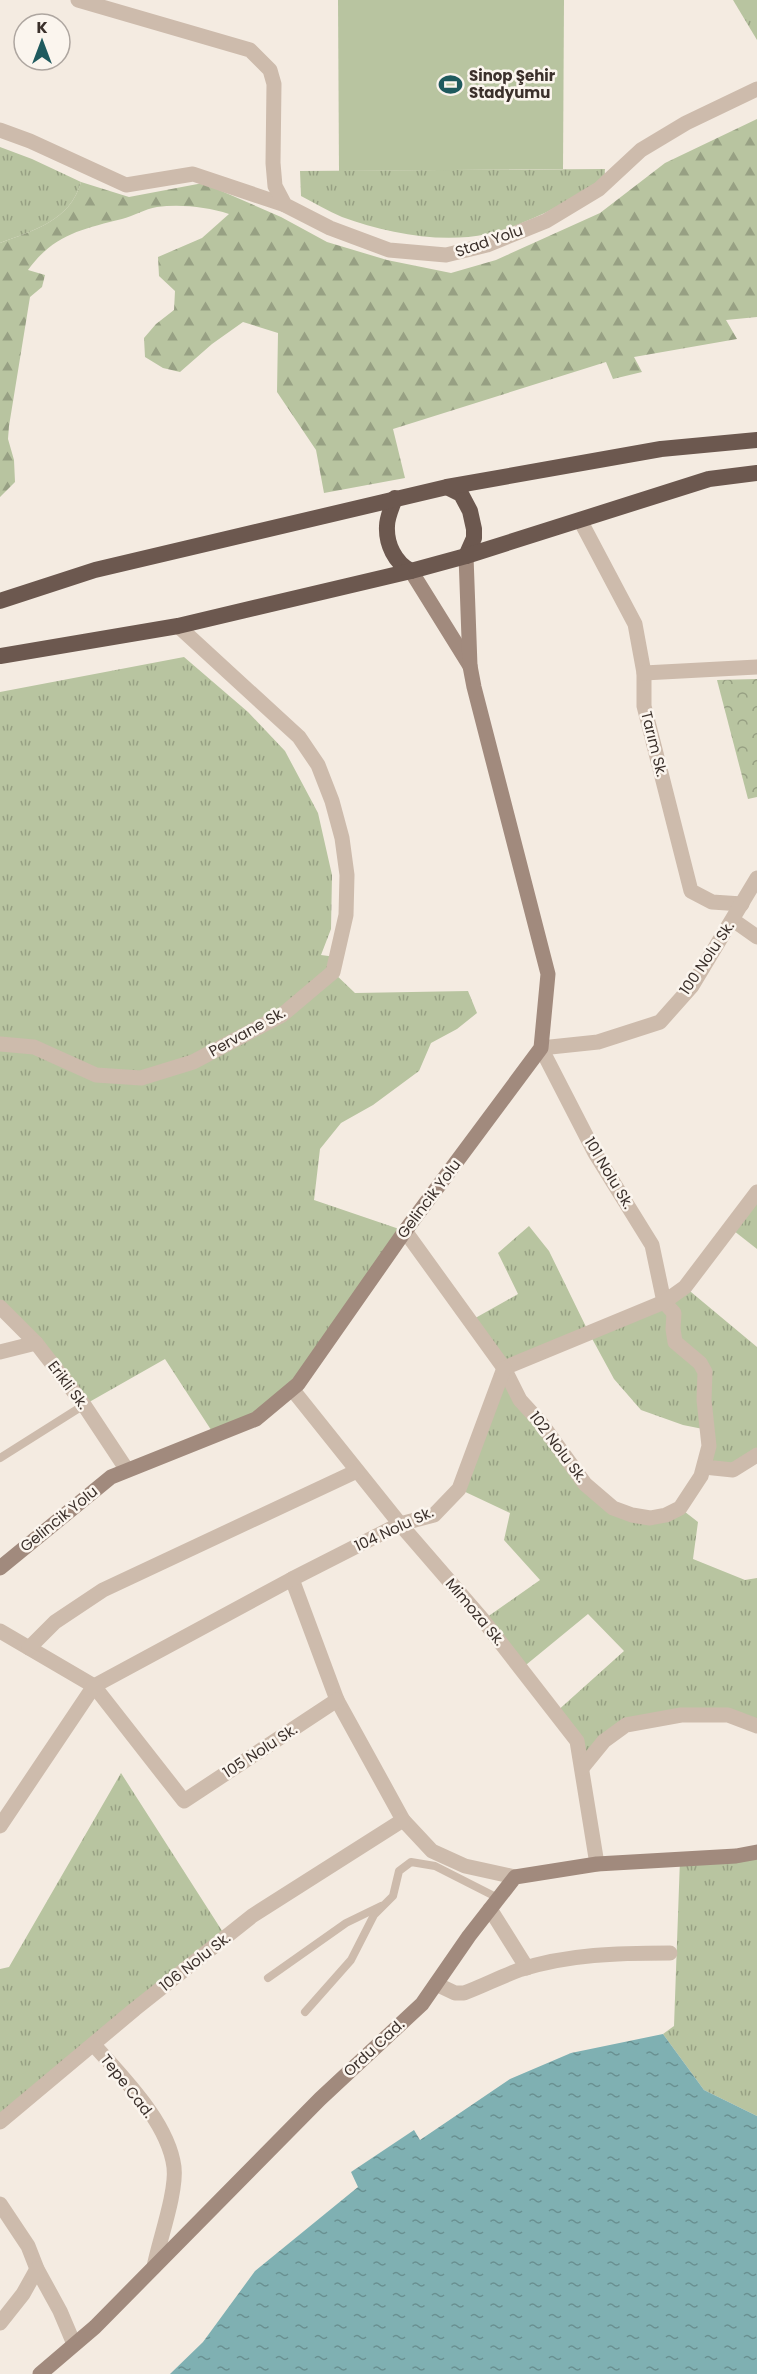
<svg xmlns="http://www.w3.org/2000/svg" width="757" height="2374" font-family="Poppins,sans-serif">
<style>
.grass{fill:url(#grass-tufts)}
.forest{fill:url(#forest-firs)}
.park{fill:url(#park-crowns)}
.pitch{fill:#b8c4a0}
.water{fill:url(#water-ripples)}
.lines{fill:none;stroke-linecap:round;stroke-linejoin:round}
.service{stroke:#cdbbac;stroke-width:8}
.minor{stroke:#cdbbac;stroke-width:15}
.tertiary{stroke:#cdbbac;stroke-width:15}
.secondary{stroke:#a18a7d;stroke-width:15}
.trunk{stroke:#6c584f;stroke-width:16}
.labels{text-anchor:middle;stroke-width:5;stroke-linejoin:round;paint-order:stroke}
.poi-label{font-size:15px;font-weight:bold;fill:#3b302b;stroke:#fbf5ee;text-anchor:start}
.street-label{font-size:15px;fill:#3b302b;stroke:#fbf5ee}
</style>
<defs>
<pattern id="grass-tufts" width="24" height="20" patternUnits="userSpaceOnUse" patternTransform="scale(1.5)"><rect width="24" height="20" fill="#b8c4a0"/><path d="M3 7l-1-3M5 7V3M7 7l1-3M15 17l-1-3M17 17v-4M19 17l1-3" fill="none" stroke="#97a083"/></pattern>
<pattern id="forest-firs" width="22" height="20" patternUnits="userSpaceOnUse" patternTransform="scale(1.5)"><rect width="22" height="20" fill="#b8c4a0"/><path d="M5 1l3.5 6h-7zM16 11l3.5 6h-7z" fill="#97a083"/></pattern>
<pattern id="park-crowns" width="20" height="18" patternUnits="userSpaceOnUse" patternTransform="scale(1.5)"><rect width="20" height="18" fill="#b8c4a0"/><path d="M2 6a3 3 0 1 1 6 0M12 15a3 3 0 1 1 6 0" fill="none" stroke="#97a083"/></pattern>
<pattern id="water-ripples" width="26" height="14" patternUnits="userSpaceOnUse" patternTransform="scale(1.5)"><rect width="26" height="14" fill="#7fb0b2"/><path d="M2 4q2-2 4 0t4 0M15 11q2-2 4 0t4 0" fill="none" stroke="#699091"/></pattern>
</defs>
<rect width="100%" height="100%" fill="#f4ebe1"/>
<g class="grass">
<polygon points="733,0 757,0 757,40"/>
<path d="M0 147 32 159 81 182C70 221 34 230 0 243Z"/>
<path d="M605 169 604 181C568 201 528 225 487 234 441 244 386 233 342 217 328 211 315 203 301 196L300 171Z"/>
<polygon points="184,657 248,712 285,751 318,813 332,875 331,929 321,955 336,957 333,972 355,993 468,991 477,1013 457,1029 431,1043 419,1071 373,1105 341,1123 320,1149 314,1200 405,1231 298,1384 256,1419 215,1436 165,1359 84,1405 0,1307 0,692"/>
<polygon points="757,1192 757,1249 729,1227"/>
<polygon points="529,1226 549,1251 589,1333 685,1287 757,1347 757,1455 733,1470 704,1467 708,1430 683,1425 641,1410 614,1379 589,1333 504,1368 585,1484 632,1515 680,1508 698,1522 693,1559 745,1580 757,1578 757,1726 727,1715 626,1725 582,1768 555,1713 624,1651 588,1614 521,1669 483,1620 540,1580 504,1540 510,1513 459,1489 503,1368 470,1321 518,1294 498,1253"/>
<polygon points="121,1773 226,1937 0,2122 0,1969 9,1967"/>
<polygon points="757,1852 757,2116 704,2090 663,2034 674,2026 680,1859"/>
</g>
<path class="forest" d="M757 119V317L726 320 737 339 634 357 642 372 613 379 606 362 393 429 405 478 324 493 316 450 277 392 278 333 243 322 212 344 180 372 163 368 145 357 144 338 156 324 174 310 175 291 159 276 158 257 202 238 229 214C207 207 181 204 157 207 145 209 133 216 122 219 82 229 53 235 28 270L45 275 42 287 30 297 9 426 8 439 14 460 15 482 0 497V243C34 230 70 221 81 182L129 197 203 183 281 217 327 242 387 260 451 273 496 260 600 213 665 163Z"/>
<polygon class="park" points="757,679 757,797 748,799 717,680"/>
<polygon class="pitch" points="338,0 564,0 563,169 339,171"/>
<polygon class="water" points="663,2034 704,2090 757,2116 757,2374 170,2374 203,2342 255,2271 358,2187 351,2172 414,2130 420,2140 510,2079 571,2053"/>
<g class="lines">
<g class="service">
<polyline points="0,1458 84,1405"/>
<polyline points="268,1978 346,1923 381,1906"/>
<polyline points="305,2012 351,1960 374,1915 393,1896 399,1871 411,1862 435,1866 498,1898"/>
</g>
<g class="minor">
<polyline points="0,130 30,141 126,185 193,174 285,205"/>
<polyline points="580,520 635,624 644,673 644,706 691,891 712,902 742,904"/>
<polyline points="644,673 757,667"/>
<polyline points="733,920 757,937"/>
<polyline points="0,1044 34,1047 96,1075 141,1078 193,1062 282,1015 333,972 346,915 347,875 342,838 332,801 318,765 299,737 178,626"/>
<polyline points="405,1231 504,1368 520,1400 541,1423 585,1484 613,1508 632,1515 650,1518 666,1515 680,1508 701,1476 709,1446 704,1400 705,1372 700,1363 675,1342 673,1329 674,1313 664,1302 652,1245 595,1153 541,1048"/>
<polyline points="0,1307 36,1343 84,1405 127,1470"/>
<polyline points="0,1352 36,1343"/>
<polyline points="504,1368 664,1302 685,1287 757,1192"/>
<polyline points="292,1389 400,1524 483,1620 577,1741 597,1864"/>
<polyline points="704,1467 733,1470 757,1455"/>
<polyline points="292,1579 337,1700 403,1820 432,1851 465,1866 515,1877"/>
<polyline points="0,1631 94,1686 184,1801 337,1700"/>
<polyline points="29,1648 55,1622 103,1590 357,1471"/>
<polyline points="582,1768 604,1741 626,1725 681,1715 728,1715 757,1726"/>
<polyline points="0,1826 94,1686 292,1579 400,1524 434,1515 459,1489 504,1368"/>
<polyline points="490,1909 527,1968"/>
<path d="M436 1984 455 1993H464C483 1986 500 1977 519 1970 567 1954 620 1953 670 1953"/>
<path d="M94 2045C123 2078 168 2122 174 2167 177 2192 159 2241 154 2267"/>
<polyline points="0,2122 135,2009 252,1916 403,1820"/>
<polyline points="0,2204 28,2246 37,2269 60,2311 74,2344"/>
<polyline points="0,2323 23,2294 37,2269"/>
</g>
<g class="tertiary">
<polyline points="78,0 250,50 270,70 274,84 273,163 275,186 285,205 330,228 389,250 446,255 487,245 546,221 599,189 641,150 686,123 757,89"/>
<polyline points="541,1048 598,1042 660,1022 692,986 757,878"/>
</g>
<g class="secondary">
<polyline points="411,571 470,666"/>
<polyline points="0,1568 111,1477 256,1419 298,1384 405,1231 541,1048 548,974 474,687 470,666 466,556"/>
<polyline points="40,2374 95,2327 320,2099 422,2004 469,1936 515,1877 597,1864 736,1856 757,1852"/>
</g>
<g class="trunk">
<polyline points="447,487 461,494 470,511 474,529 474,538 466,556"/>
<path d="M395 498C392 507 387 517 387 526 386 544 395 563 411 571"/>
<polyline points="0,601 95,570 447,487 661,449 757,440"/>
<polyline points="0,656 178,626 411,571 466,556 709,479 757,473"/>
</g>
</g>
<defs>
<symbol id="stadium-bare" viewBox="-9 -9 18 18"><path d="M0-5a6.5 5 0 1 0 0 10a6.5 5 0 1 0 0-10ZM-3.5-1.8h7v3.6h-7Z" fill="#1f5a5e" stroke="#fbf5ee" stroke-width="2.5" paint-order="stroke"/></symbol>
</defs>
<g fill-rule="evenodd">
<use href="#stadium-bare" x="434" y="68" width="33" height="33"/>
</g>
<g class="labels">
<g class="poi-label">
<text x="469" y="81">Sinop Şehir<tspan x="469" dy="17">Stadyumu</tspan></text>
</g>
<g class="street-label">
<text transform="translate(489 241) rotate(-19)" y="5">Stad Yolu</text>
<text transform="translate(654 744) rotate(76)" y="5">Tarım Sk.</text>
<text transform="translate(707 958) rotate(-56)" y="5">100 Nolu Sk.</text>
<text transform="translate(247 1032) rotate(-29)" y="5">Pervane Sk.</text>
<text transform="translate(609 1173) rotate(59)" y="5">101 Nolu Sk.</text>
<text transform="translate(429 1199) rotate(-53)" y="5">Gelincik Yolu</text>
<text transform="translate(68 1385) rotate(53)" y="5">Erikli Sk.</text>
<text transform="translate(558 1447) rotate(53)" y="5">102 Nolu Sk.</text>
<text transform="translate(59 1519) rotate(-39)" y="5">Gelincik Yolu</text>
<text transform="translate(394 1529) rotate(-25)" y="5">104 Nolu Sk.</text>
<text transform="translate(475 1612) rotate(50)" y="5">Mimoza Sk.</text>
<text transform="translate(260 1751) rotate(-33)" y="5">105 Nolu Sk.</text>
<text transform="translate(195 1962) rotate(-38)" y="5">106 Nolu Sk.</text>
<text transform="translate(374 2048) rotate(-43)" y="5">Ordu Cad.</text>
<text transform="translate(127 2086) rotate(52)" y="5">Tepe Cad.</text>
</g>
</g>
<g transform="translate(42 42)"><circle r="28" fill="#fbf5ee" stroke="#aea6a0" stroke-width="1.5"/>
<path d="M0-4.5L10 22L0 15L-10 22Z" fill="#1f5a5e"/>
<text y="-9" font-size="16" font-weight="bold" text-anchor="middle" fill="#3b302b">K</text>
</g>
</svg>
